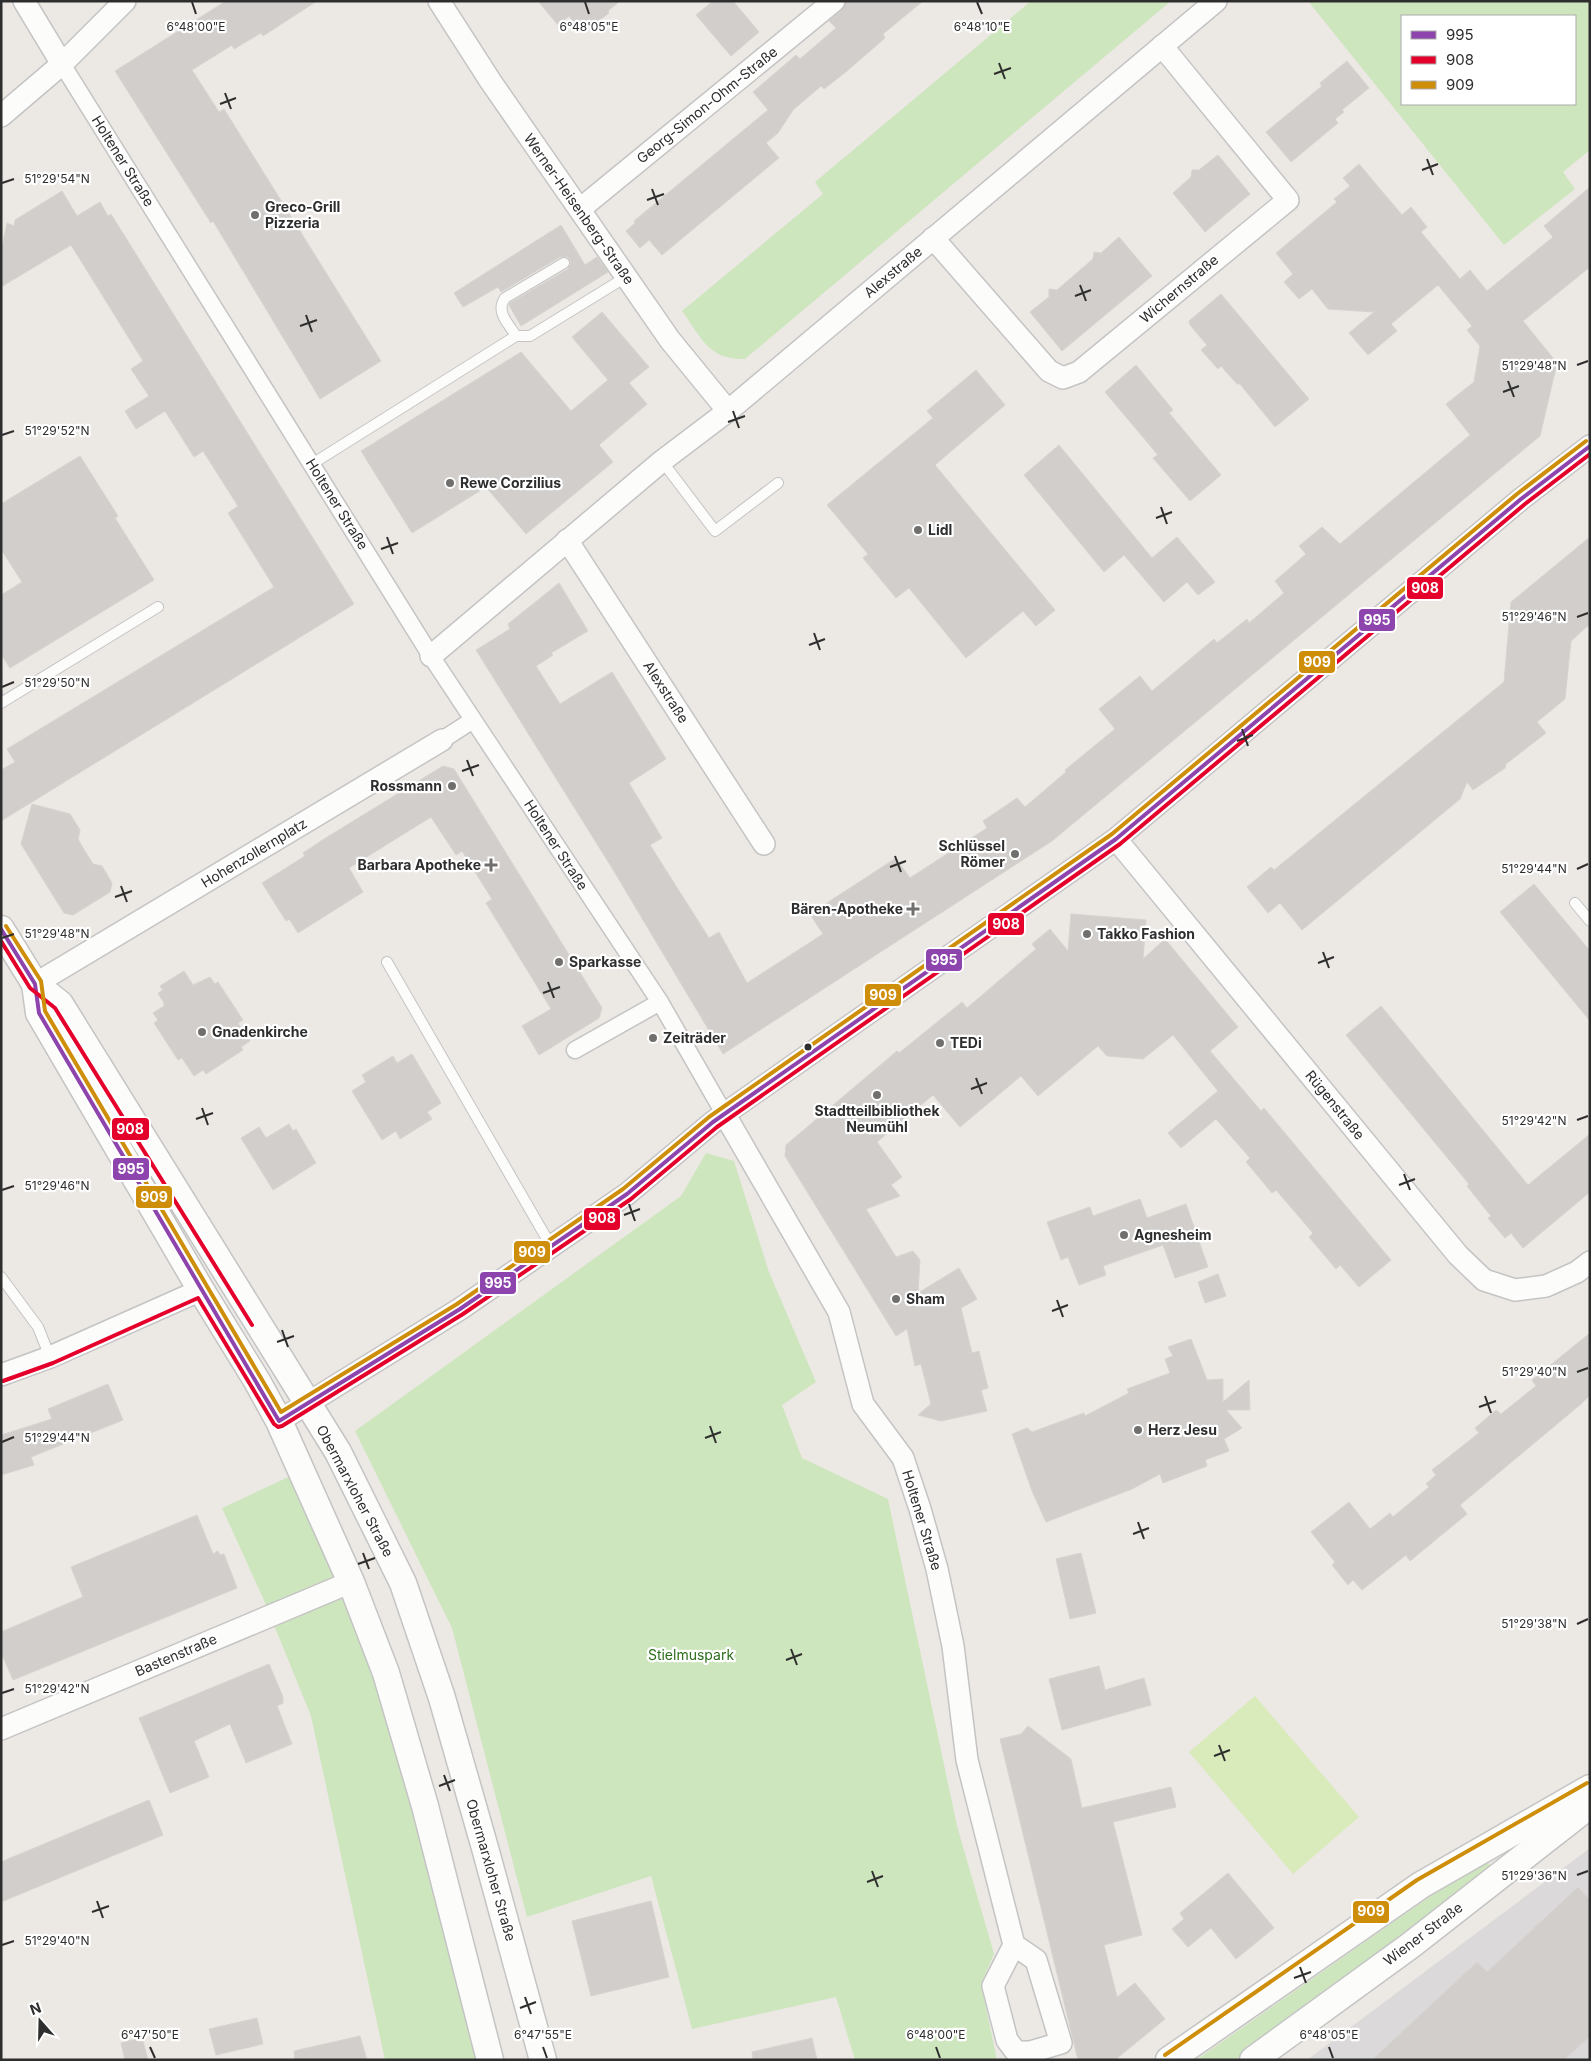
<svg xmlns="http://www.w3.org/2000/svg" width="1591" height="2061" font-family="Inter,sans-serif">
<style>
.industrial{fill:#dcd9db}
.green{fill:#cee6be;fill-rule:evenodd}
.pitch{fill:#d9eabb}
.building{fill:#d1cecb;stroke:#d7d4d0}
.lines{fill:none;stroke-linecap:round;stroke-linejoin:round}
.service-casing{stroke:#c5c4c5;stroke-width:12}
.pedestrian-casing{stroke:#c5c4c5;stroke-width:19}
.minor-casing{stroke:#c5c4c5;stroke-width:24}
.tertiary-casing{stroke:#c5c4c5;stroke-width:29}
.service{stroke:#fcfcfb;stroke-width:10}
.pedestrian{stroke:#fcfcfb;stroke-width:16}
.minor{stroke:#fcfcfb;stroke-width:21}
.tertiary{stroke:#fcfcfb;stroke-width:26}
.bus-1-casing{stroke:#fff;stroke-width:8}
.bus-2-casing{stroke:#fff;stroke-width:8}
.bus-3-casing{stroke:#fff;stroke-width:8}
.bus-1{stroke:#8e44ad;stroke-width:4}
.bus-2{stroke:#e4002b;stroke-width:4}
.bus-3{stroke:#cf8e09;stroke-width:4}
.ticks{fill:none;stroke:#2e2e2e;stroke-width:2}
.poi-dot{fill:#706f6e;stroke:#fff;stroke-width:2}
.bus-dot{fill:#2e2e2e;stroke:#fff;stroke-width:2}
.labels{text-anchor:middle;stroke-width:4.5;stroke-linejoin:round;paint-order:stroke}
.street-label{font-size:14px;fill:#2e2e2e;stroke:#fff}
.poi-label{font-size:14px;font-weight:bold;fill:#2e2e2e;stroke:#fff;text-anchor:start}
.park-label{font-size:14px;fill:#2c6e1b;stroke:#fff}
.ticks-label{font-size:12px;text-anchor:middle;fill:#2e2e2e;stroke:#fff;stroke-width:4.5;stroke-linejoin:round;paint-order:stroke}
.line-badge{stroke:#fff;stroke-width:2}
.badge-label{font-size:14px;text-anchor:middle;font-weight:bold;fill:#fff}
</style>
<rect width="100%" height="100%" fill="#ece8e4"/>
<polygon class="industrial" points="1590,1848 1590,2060 1307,2060"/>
<g class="green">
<path d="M1031 1H1171L745 359C708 360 702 338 682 311L823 194 815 182Z"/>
<path d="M1308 1H1590V150L1563 172 1575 189 1504 245ZM1402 16H1575V104H1402Z"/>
<polygon points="706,1153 734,1161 769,1272 816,1382 782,1405 802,1458 888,1499 957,1826 994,1954 981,1984 997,2060 855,2060 836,1997 692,2029 651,1876 527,1917 452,1628 355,1431 681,1196"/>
<polygon points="297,1473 349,1589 485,2060 385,2060 311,1716 263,1598 222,1508"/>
<polygon points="1486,1863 1490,1864 1489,1868 1236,2060 1196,2060 1438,1891"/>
</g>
<polygon class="pitch" points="1255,1696 1359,1817 1293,1874 1189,1752"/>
<g class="building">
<polygon points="226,1 317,1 263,36 261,33 234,49 232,45 192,70 219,112 224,109 381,361 320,399 213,221 211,223 115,71"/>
<polygon points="538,1 620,1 608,11 609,13 582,33 569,16 558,25"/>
<polygon points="713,1 733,1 759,32 731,56 696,15"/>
<polygon points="846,1 923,1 883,34 885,38 847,71 824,89 821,86 793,110 778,133 766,143 779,158 662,255 649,240 640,248 626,231 635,223 634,221 768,110 753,92 796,55 800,59 836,28 829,21 842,10"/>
<polygon points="1347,61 1369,88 1342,110 1344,112 1335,119 1338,123 1291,162 1266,132 1322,86 1320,83"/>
<polygon points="1218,155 1250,194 1205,232 1173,193 1191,177 1192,170 1199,170"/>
<polygon points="1359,164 1402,215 1411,207 1427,227 1421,232 1460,279 1470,270 1487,291 1553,237 1544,226 1590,187 1590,267 1523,321 1557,363 1540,436 1052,841 723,1054 612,868 476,650 510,629 508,624 559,583 588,631 551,653 553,655 536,666 560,704 612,672 666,759 629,783 662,838 650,845 709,938 719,932 747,983 823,934 810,914 896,858 910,878 987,828 983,821 1017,798 1025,807 1066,772 1065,770 1115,729 1099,709 1140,676 1152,691 1214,639 1217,643 1247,619 1249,623 1284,593 1275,581 1306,554 1299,546 1322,527 1340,544 1470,435 1446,404 1474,382 1480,346 1467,330 1472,326 1438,285 1391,324 1397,331 1368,355 1349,333 1374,312 1328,309 1312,289 1299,299 1284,282 1293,274 1276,253 1337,202 1334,199 1350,186 1343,178"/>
<polygon points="62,191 77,216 100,202 108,216 111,214 354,604 1,821 1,770 15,762 7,749 274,587 228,513 238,506 203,451 194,457 165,411 136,429 125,411 149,396 131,369 143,361 71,245 1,287 1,252 7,223 14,226 15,220"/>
<polygon points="561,225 585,265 597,257 608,272 521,326 509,305 510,303 568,269 571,263 568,257 560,257 501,292 498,287 463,307 454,293"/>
<polygon points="1119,237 1152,276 1062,351 1030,312 1049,297 1049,289 1057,290 1093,259 1094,252 1101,253"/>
<polygon points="1221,294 1309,399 1275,427 1240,384 1237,384 1221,366 1218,369 1201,350 1207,345 1190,325 1189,321"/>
<polygon points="602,312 649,367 629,383 647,404 599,445 613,462 526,534 486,487 412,533 361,451 521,352 571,411 608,380 572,337"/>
<polygon points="1136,365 1173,410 1169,413 1221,475 1190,501 1153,458 1158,455 1105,392"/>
<polygon points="976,370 1005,405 935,465 1055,610 1036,626 1023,611 966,658 909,588 896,598 863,558 868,554 827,505 933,418 927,411"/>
<polygon points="1059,445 1152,558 1177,537 1215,582 1198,595 1187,582 1164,602 1124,555 1104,572 1024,475"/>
<polygon points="80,456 118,516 115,518 154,580 10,668 1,654 1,595 22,582 1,549 1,504"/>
<polygon points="1590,537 1590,624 1571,641 1565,699 1537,722 1546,733 1506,764 1505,768 1473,790 1467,782 1460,799 1302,930 1280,903 1268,913 1247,887 1271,867 1274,870 1504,682 1511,602"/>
<polygon points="443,766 454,769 602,1008 599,1018 539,1055 522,1026 551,1009 486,903 492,899 462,851 456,855 431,817 349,868 363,892 298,933 289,919 286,921 262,883 305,856 303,853 324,839"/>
<polygon points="32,804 70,814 80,830 78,839 83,848 93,864 102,866 112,883 110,892 73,915 64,913 21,844"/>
<polygon points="1534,884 1590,951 1590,1021 1500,912"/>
<polygon points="1071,914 1146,920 1143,959 1165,939 1238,1027 1210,1051 1261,1111 1264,1108 1391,1260 1359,1287 1340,1265 1336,1269 1309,1237 1313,1233 1276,1190 1272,1193 1246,1162 1250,1158 1216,1119 1181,1148 1168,1133 1218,1091 1173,1035 1143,1059 1107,1056 1098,1046 1038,1096 1021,1076 960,1127 933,1095 877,1142 902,1177 891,1185 900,1196 866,1209 896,1257 913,1251 920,1260 918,1293 959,1268 977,1299 961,1308 972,1353 979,1351 988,1388 981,1390 987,1411 941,1421 918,1415 931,1404 921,1364 915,1366 907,1329 896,1336 785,1156 786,1145 897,1051 899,1053 962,1002 967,1008 1036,949 1032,944 1050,929 1068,951"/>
<polygon points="184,971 193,985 210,977 215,984 218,982 243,1020 238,1023 250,1041 241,1047 243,1050 206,1074 203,1070 194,1076 182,1058 178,1060 154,1023 158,1020 153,1013 164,1006 164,1003 158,993 163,990 160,986"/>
<polygon points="1381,1006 1528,1185 1590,1134 1590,1192 1523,1248 1511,1233 1505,1238 1488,1218 1491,1216 1467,1186 1469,1184 1346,1035"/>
<polygon points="412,1054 441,1103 427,1112 432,1119 400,1139 396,1131 382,1140 352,1091 366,1082 362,1075 393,1056 397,1063"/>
<polygon points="289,1124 293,1131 296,1129 316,1163 273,1190 241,1138 259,1127 266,1138"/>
<polygon points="1140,1199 1147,1218 1186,1204 1208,1267 1175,1278 1163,1245 1103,1266 1106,1275 1079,1285 1068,1257 1061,1260 1047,1222 1090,1207 1093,1216"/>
<polygon points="1218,1274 1226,1296 1205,1303 1198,1282"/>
<polygon points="1590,1333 1590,1395 1581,1404 1460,1505 1467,1514 1410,1561 1406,1555 1362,1590 1353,1580 1348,1585 1332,1565 1335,1562 1311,1532 1349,1502 1370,1529 1390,1513 1393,1517 1429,1487 1426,1484 1436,1475 1432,1470 1479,1433 1475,1428 1496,1410 1501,1414 1536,1386 1532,1380"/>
<polygon points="1191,1339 1207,1380 1223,1379 1223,1402 1249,1380 1250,1410 1226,1410 1242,1428 1224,1439 1229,1451 1205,1460 1207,1466 1163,1483 1160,1474 1132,1489 1046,1522 1032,1491 1012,1434 1027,1428 1032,1432 1084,1413 1085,1416 1129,1393 1127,1389 1170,1373 1165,1359 1173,1356 1168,1347"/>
<polygon points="108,1384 123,1420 31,1457 34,1465 1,1475 1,1435 52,1419 48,1409"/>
<polygon points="197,1515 213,1554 218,1551 220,1555 224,1554 237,1588 13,1680 1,1652 1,1632 83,1597 71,1567"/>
<polygon points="1081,1553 1096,1613 1070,1619 1056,1559"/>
<polygon points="269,1664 283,1697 283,1703 277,1706 292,1744 246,1763 230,1724 194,1741 209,1777 170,1793 139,1718"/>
<polygon points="1099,1666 1105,1690 1144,1678 1151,1705 1062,1730 1049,1679"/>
<polygon points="1028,1726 1071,1759 1082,1808 1171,1787 1176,1807 1113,1822 1142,1935 1104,1945 1117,1997 1135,1983 1165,2019 1115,2060 1078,2060 1000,1739 1021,1734"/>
<polygon points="149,1800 163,1835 1,1902 1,1862"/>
<polygon points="1228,1873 1274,1928 1236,1959 1211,1928 1188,1947 1172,1929 1184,1919 1180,1913"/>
<polygon points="1578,1887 1590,1900 1590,2036 1564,2060 1372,2060 1477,1962 1487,1972"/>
<polygon points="651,1901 669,1977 591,1996 572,1921"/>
<polygon points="257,2018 263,2044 216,2055 209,2029"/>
<polygon points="360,2036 367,2060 295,2060 294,2051"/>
<polygon points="142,2037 148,2060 125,2060 121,2043"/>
<polygon points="812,2038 817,2060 753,2060 752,2052"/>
</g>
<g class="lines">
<defs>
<g id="service">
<path d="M564 263 505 298C495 312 509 324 516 336H530L626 277"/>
<polyline points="662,461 715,531 778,483"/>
<polyline points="312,464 516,336"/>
<polyline points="1,703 158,607"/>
<polyline points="1575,903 1590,921"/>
<polyline points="387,962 551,1246"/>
<polyline points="1,1277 38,1327 50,1357"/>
</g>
<g id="pedestrian">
<polyline points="62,64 431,656 660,1002 725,1115"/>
<polyline points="442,740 473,720"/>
<polyline points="575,1050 660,1002"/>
</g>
<g id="minor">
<polyline points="24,1 62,64"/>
<polyline points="439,1 491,82 670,340 728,411"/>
<polyline points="1,116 62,64 125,1"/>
<polyline points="580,209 834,1"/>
<polyline points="933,238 1049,371 1063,378 1079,372 1288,200 1162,46"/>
<polyline points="567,540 764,844"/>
<polyline points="431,656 662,461 728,411 1216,1"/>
<polyline points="1116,839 1458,1255 1484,1280 1515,1290 1546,1286 1577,1272 1590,1262"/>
<polyline points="35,984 442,740"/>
<polyline points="725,1115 839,1312 863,1404 903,1458 920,1509 937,1569 953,1646 967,1760 1014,1945 1036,1960 1061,2043 1030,2052 1016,2052 1007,2040 993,1986 1014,1945"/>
<polyline points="1,1375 50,1357 201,1290"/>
<polyline points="279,1421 460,1309 627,1194 713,1122 1116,839 1521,499 1590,446"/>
<polyline points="1,1729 351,1582"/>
</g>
<g id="tertiary">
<polyline points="1,929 35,984 60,1004 338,1452 403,1583 442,1698 485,1848 543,2060"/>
<polyline points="35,984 39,1013 201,1290 257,1381 279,1421 351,1582 386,1673 425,1806 490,2060"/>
<polyline points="1169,2060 1421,1885 1590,1788"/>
<polyline points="1253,2060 1411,1945 1590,1805"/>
</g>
</defs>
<use href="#service" class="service-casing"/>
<use href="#pedestrian" class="pedestrian-casing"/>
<use href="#minor" class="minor-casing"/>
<use href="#tertiary" class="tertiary-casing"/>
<use href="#service" class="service"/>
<use href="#pedestrian" class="pedestrian"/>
<use href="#minor" class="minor"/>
<use href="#tertiary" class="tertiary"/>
<defs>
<polyline id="bus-1" points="1,929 35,984 39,1013 279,1421 460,1309 627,1194 713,1122 1116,839 1521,499 1590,446"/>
<g id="bus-2">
<polyline points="1,941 30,988 55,1008 252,1325"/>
<polyline points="3,1381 53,1363 198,1298 274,1424 278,1427 282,1426 463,1314 631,1199 717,1127 1120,844 1525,504 1590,454"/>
</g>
<g id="bus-3">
<polyline points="6,926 41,981 45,1011 281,1412 457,1304 623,1189 709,1117 1112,834 1517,494 1586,441"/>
<polyline points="1165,2055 1417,1880 1587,1783"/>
</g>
</defs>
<use href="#bus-1" class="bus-1-casing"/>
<use href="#bus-2" class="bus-2-casing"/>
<use href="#bus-3" class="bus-3-casing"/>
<use href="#bus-1" class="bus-1"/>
<use href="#bus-2" class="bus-2"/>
<use href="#bus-3" class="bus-3"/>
</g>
<path class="ticks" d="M192 2 196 14M585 2 589 14M977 2 982 14M999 63 1005 79M994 74 1011 68M225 93 231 109M220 104 236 98M1427 159 1433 175M1422 170 1438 164M2 183 14 179M652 189 658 205M647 200 664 194M1080 285 1086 301M1075 296 1091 290M306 315 312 332M300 326 317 320M1577 365 1588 361M1508 381 1514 397M1503 392 1519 386M733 411 739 428M728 422 745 416M2 435 14 431M1161 507 1167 524M1156 518 1172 512M387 537 393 554M381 549 398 543M1577 617 1588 613M814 633 820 650M809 645 825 639M2 687 14 682M1242 729 1248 746M1237 741 1253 735M467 760 473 776M462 771 479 765M895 856 901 872M890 867 906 861M1577 869 1588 864M121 886 127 902M115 897 132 891M2 938 14 934M1323 952 1329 968M1318 963 1334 957M548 982 554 998M543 993 560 987M976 1078 982 1094M971 1089 987 1083M202 1108 208 1125M196 1119 213 1113M1577 1120 1588 1116M1404 1174 1410 1190M1399 1185 1415 1179M2 1190 14 1186M629 1204 635 1221M624 1215 640 1209M1057 1300 1063 1317M1052 1311 1068 1305M282 1330 288 1347M277 1342 294 1336M1577 1372 1588 1368M1485 1396 1491 1413M1479 1407 1496 1401M710 1426 716 1443M705 1438 721 1432M2 1442 14 1437M1138 1522 1144 1539M1133 1534 1149 1528M363 1553 369 1569M358 1564 375 1558M1577 1624 1588 1619M791 1649 797 1665M786 1660 802 1654M2 1693 14 1689M1219 1745 1225 1761M1214 1756 1230 1750M444 1775 450 1791M439 1786 455 1780M872 1871 878 1887M1577 1875 1588 1871M867 1882 883 1876M97 1901 103 1918M92 1912 109 1906M2 1945 14 1941M1300 1967 1306 1983M1294 1978 1311 1972M525 1997 531 2014M520 2008 536 2002M150 2047 155 2058M543 2047 547 2058M936 2047 940 2058M1329 2047 1333 2058"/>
<g class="poi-dot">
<circle cx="255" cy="215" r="5"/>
<circle cx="450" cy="483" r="5"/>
<circle cx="918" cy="530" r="5"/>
<circle cx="452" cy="786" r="5"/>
<circle cx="1015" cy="854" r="5"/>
<path d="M488.5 857.5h5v5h5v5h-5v5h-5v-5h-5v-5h5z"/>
<path d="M910.5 901.5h5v5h5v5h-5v5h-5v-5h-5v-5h5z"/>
<circle cx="1087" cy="934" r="5"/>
<circle cx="559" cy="962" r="5"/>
<circle cx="202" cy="1032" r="5"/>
<circle cx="653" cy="1038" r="5"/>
<circle cx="940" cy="1043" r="5"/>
<circle cx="877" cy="1095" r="5"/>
<circle cx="1124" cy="1235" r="5"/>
<circle cx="896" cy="1299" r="5"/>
<circle cx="1138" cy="1430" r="5"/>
</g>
<circle class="bus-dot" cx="808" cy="1047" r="4.5"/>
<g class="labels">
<g class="street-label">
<text transform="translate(707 105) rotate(-39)" y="5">Georg-Simon-Ohm-Straße</text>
<text transform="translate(123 161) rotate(58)" y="5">Holtener Straße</text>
<text transform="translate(579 209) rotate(55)" y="5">Werner-Heisenberg-Straße</text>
<text transform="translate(893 272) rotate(-40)" y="5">Alexstraße</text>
<text transform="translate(1179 289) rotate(-40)" y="5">Wichernstraße</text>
<text transform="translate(337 504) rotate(58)" y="5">Holtener Straße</text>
<text transform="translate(666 692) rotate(57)" y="5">Alexstraße</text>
<text transform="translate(556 845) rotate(57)" y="5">Holtener Straße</text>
<text transform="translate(254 853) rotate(-31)" y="5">Hohenzollernplatz</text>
<text transform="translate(1335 1105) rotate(51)" y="5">Rügenstraße</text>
<text transform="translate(355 1491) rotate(62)" y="5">Obermarxloher Straße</text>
<text transform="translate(922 1520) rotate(73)" y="5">Holtener Straße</text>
<text transform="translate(176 1655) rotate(-23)" y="5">Bastenstraße</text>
<text transform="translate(491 1870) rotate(74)" y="5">Obermarxloher Straße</text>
<text transform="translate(1423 1934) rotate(-37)" y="5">Wiener Straße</text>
</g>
<g class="poi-label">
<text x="265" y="212">Greco-Grill<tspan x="265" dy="16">Pizzeria</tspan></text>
<text x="460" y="488">Rewe Corzilius</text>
<text x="928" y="535">Lidl</text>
<text x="442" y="791" text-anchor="end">Rossmann</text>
<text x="1005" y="851" text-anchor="end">Schlüssel<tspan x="1005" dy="16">Römer</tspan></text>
<text x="481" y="870" text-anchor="end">Barbara Apotheke</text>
<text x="903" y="914" text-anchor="end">Bären-Apotheke</text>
<text x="1097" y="939">Takko Fashion</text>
<text x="569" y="967">Sparkasse</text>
<text x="212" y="1037">Gnadenkirche</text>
<text x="663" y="1043">Zeiträder</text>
<text x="950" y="1048">TEDi</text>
<text x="877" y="1116" text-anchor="middle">Stadtteilbibliothek<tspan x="877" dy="16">Neumühl</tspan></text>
<text x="1134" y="1240">Agnesheim</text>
<text x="906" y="1304">Sham</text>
<text x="1148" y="1435">Herz Jesu</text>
</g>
<g class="park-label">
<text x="691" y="1660">Stielmuspark</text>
</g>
</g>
<g class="ticks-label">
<text x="196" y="31">6°48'00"E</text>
<text x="589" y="31">6°48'05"E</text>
<text x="982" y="31">6°48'10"E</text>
<text x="57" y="183">51°29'54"N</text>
<text x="1534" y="370">51°29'48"N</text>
<text x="57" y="435">51°29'52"N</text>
<text x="1534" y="621">51°29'46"N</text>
<text x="57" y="687">51°29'50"N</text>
<text x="1534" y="873">51°29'44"N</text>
<text x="57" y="938">51°29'48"N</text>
<text x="1534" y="1125">51°29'42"N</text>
<text x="57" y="1190">51°29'46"N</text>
<text x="1534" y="1376">51°29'40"N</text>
<text x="57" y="1442">51°29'44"N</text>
<text x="1534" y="1628">51°29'38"N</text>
<text x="57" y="1693">51°29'42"N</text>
<text x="1534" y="1880">51°29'36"N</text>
<text x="57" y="1945">51°29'40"N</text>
<text x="150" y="2039">6°47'50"E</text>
<text x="543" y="2039">6°47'55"E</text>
<text x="936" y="2039">6°48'00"E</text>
<text x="1329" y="2039">6°48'05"E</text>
</g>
<g class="line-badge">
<rect x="1406" y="576" width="38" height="24" rx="5" fill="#e4002b"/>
<rect x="1358" y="608" width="38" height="24" rx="5" fill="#8e44ad"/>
<rect x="1298" y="650" width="38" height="24" rx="5" fill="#cf8e09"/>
<rect x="987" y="912" width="38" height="24" rx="5" fill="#e4002b"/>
<rect x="925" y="948" width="38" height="24" rx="5" fill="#8e44ad"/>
<rect x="864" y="983" width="38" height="24" rx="5" fill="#cf8e09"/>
<rect x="111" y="1117" width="39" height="24" rx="5" fill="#e4002b"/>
<rect x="112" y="1157" width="38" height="24" rx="5" fill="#8e44ad"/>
<rect x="135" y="1185" width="38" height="24" rx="5" fill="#cf8e09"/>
<rect x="583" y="1207" width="38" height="24" rx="5" fill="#e4002b"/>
<rect x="513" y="1240" width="38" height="24" rx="5" fill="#cf8e09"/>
<rect x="479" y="1271" width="38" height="24" rx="5" fill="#8e44ad"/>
<rect x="1352" y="1900" width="38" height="24" rx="5" fill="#cf8e09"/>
</g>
<g class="badge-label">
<text x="1425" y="593">908</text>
<text x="1377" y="625">995</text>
<text x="1317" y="667">909</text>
<text x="1006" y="929">908</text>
<text x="944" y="965">995</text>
<text x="883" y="1000">909</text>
<text x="130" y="1134">908</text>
<text x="131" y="1174">995</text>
<text x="154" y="1202">909</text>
<text x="602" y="1223">908</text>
<text x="532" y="1257">909</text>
<text x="498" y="1288">995</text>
<text x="1371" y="1916">909</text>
</g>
<rect width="1591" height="2061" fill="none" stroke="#2e2e2e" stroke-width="5"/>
<rect x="1401" y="15" width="175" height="90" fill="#ffffff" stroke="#ababab"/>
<rect x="1411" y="31" width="25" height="8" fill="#8e44ad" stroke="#ababab"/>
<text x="1446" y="40" font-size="15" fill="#2e2e2e">995</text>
<rect x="1411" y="56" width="25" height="8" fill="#e4002b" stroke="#ababab"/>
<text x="1446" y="65" font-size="15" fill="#2e2e2e">908</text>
<rect x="1411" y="81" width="25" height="8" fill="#cf8e09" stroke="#ababab"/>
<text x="1446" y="90" font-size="15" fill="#2e2e2e">909</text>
<g transform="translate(40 2021) rotate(340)" stroke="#ffffff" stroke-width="4" paint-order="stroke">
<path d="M0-4L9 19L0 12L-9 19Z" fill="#2e2e2e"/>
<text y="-8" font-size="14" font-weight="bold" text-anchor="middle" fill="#2e2e2e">N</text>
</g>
</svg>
